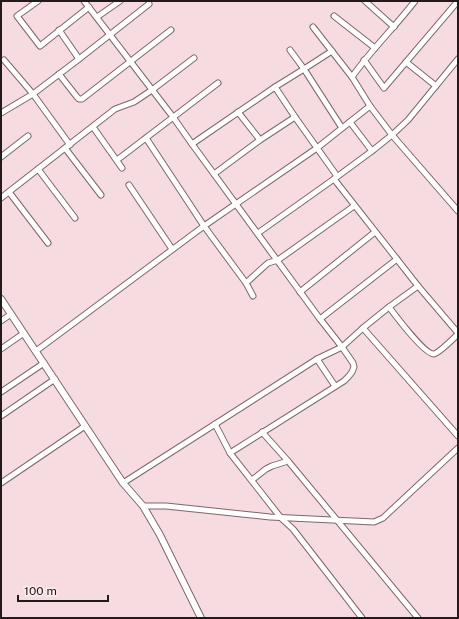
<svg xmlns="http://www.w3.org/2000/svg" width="459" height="619" font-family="'Public Sans',sans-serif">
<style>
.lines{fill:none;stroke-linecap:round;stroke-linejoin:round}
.minor-casing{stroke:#7d676b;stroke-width:7}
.tertiary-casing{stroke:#7d676b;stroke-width:8}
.minor{stroke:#fff;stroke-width:5}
.tertiary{stroke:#fff;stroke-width:6}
</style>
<rect width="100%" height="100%" fill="#f6dbe0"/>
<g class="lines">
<defs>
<g id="minor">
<polyline points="38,1 17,16 40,46 89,7"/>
<polyline points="84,1 173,117 192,144"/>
<polyline points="365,1 394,27"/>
<path d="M415 1C395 27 371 50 352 77L370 106 392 135 458 211"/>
<polyline points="334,16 375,48"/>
<polyline points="97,17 120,1"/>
<polyline points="313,27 352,77"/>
<polyline points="59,30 79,59"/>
<polyline points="290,50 304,69 342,128"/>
<polyline points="4,60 33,94 70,145"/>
<polyline points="364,60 384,88 458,1"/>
<polyline points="406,62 436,86"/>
<polyline points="59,74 77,97 79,99 82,99 171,30"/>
<polyline points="275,87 295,117 337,176"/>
<polyline points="238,112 260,140"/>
<polyline points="1,113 33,94 79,59 149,4"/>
<polyline points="350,122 372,151"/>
<polyline points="93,127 122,168"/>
<polyline points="146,138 204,226 246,283 253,296"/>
<polyline points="65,148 101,195"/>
<polyline points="1,157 28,136"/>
<polyline points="117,160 218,83"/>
<polyline points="38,169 75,218"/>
<polyline points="214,174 260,140 295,117"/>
<polyline points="129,185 172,249"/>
<polyline points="9,192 48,243"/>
<polyline points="1,198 115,109 134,102 152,90 194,58"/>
<polyline points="258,233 334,179"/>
<polyline points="246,283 268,263 278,260 354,206"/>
<polyline points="418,286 458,333"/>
<polyline points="300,292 375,232"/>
<path d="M389 307C395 315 425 355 434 354 440 352 453 339 458 334"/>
<polyline points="320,319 397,259"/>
<polyline points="1,321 11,314"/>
<polyline points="363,328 458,436"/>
<polyline points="1,349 24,333"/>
<polyline points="36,351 204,226 317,148 370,106"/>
<polyline points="317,359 335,386"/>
<polyline points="1,392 44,363"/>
<polyline points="1,416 55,379"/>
<polyline points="215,424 230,453 281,518 293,529 362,618"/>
<polyline points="262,432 288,461 418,618"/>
<polyline points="230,453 344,381 349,376 352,372 354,367 353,363 342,347 320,319 192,144 275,87 304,69 332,51"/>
<polyline points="252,480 266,469 272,466 288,461"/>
<polyline points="1,483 85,426"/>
<polyline points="123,483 317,359 342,347 363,328 389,307 418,286 334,179 372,151 392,135 408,120 458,59"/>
<polyline points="143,506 166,506 270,517 374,522 383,518 458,448"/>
</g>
<polyline id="tertiary" points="1,299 123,483 143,506 160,535 201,618"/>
</defs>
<use href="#minor" class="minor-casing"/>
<use href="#tertiary" class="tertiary-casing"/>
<use href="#minor" class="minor"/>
<use href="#tertiary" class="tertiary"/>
</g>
<rect width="459" height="619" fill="none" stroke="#231a1c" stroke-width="4"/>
<path d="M18 595v6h90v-6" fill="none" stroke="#231a1c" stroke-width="2"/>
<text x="24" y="595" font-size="12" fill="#231a1c" stroke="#fcecef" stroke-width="3" paint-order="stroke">100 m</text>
</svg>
